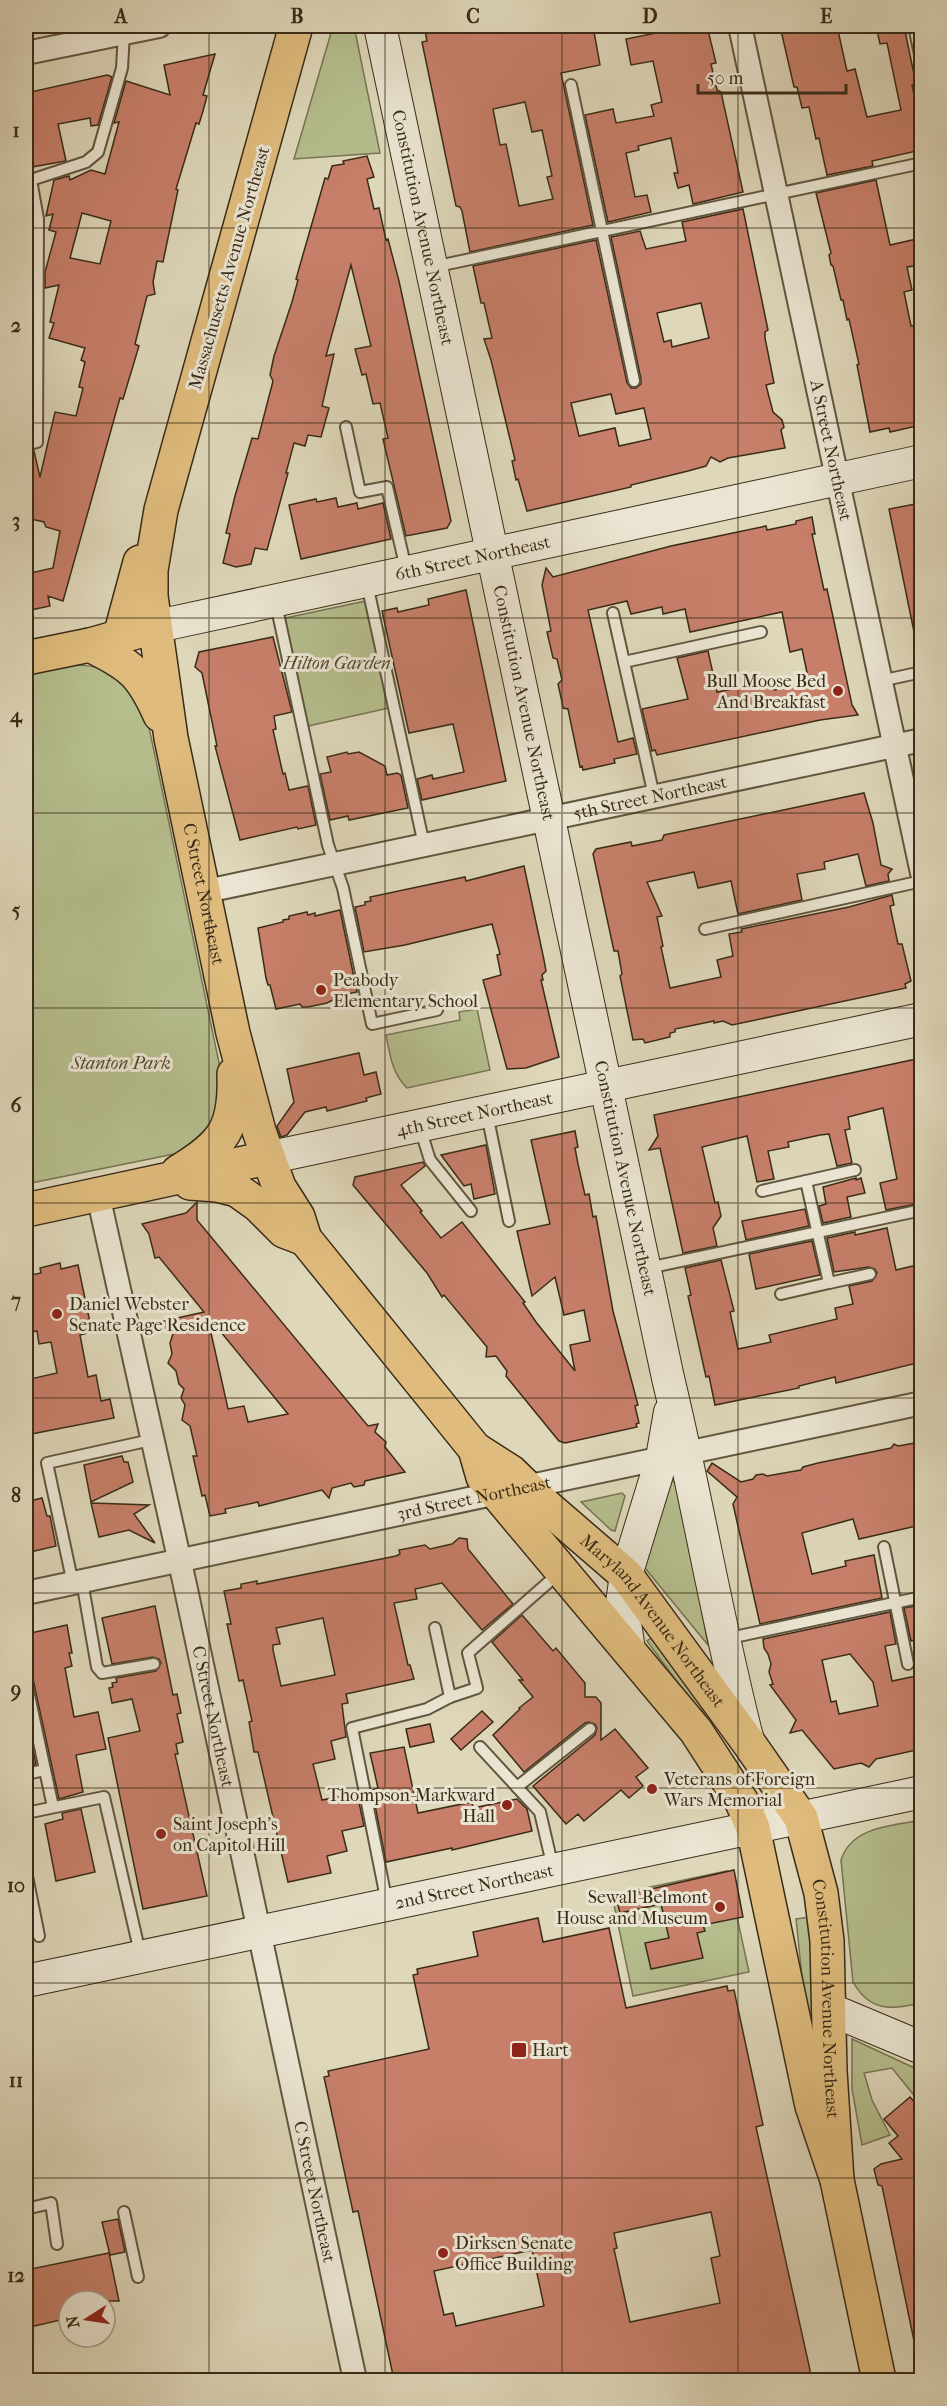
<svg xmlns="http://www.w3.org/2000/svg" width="947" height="2406" font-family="'IM FELL French Canon',serif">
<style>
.green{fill:#b5bd8d;stroke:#777452;stroke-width:1.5}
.building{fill:#c77f6a;stroke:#392b18;stroke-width:1.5;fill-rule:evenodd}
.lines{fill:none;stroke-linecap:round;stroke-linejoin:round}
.lane-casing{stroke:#625640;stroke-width:14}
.street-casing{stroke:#625640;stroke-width:26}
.secondary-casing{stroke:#392b18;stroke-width:34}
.primary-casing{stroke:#392b18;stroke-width:36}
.lane{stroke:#eae5d2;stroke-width:10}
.street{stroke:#eae5d2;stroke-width:22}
.secondary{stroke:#eae5d2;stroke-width:32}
.primary{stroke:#dfbc7d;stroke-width:33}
.grid{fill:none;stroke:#392b18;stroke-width:1.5;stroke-opacity:0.55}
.poi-dot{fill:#8f2418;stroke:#eae5d2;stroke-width:2}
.labels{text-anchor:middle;stroke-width:6;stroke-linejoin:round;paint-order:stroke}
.street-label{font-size:18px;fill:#392b18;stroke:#eae5d2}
.park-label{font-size:18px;font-style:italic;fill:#52482f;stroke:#eae5d2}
.poi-label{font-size:18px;fill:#392b18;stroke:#eae5d2;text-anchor:start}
.neatline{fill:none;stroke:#392b18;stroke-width:2}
.grid-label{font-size:20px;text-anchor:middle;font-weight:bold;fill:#392b18}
</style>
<rect width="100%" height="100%" fill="#ded7ba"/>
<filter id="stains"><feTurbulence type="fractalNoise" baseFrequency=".00333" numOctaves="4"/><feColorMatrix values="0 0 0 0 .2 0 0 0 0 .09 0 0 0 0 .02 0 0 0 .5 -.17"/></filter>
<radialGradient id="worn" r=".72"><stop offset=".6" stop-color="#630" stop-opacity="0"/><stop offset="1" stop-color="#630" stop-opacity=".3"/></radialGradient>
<g class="green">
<polygon points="333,26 354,26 380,153 294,159"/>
<polygon points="366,601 389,708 308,726 285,618"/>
<path d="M72 665C113 665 122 677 145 708L223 1082 213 1131 179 1153 26 1184V675Z"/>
<path d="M477 1009 490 1070 407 1088C392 1073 390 1055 386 1035L460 1020 459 1012Z"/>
<polygon points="671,1480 675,1483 679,1482 708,1645 645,1568"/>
<polygon points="622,1493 625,1496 615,1531 611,1530 581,1502"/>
<polygon points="651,1638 704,1709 700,1713 647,1641"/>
<path d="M921 1820V2003C891 2010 870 2012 853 1982L841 1860C852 1826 892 1826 921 1820Z"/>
<polygon points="727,1871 749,1972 633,1996 612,1895"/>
<polygon points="810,1917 814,2015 806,2015 796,1919"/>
<polygon points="852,2039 921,2071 921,2104 892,2068 864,2073 872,2100 890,2135 862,2145 852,2089"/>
</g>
<g class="building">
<path d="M424 26H593L600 65 561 73 593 225 470 252 462 211 460 207 456 206 422 42 427 41ZM525 102 532 132 542 130 552 176 547 177 553 199 519 206 506 144 500 145 493 109Z"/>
<polygon points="670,26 707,26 716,63 711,64 717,90 721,92 743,192 693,204 689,185 678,188 674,173 678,173 671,138 638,146 639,150 626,153 635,197 647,195 651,212 608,222 585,115 613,109 616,123 654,116 651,105 662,102 653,61 631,65 626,39 671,30"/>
<polygon points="780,26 837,26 847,71 855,69 867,117 901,110 887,43 880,44 876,26 904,26 916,84 912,85 921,128 921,150 872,161 873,166 827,175 819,138 816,139 809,107 802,108 797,87 794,87"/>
<path d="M215 54 203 95 207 96 203 111 199 124 196 123 176 189 178 190 163 262 157 261 153 282 155 294 147 296 135 344 139 346 123 399 120 398 63 601 48 596 50 606 26 611V574L53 568 60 531 46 527 44 522 26 518V452L34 451 40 477 55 412 76 416 83 388 79 387 85 362 81 360 85 348 49 338 54 323 50 322 59 285 45 288V272L56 232 49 230 53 214 46 216 54 180 69 176 70 180 91 170 105 174 119 122 114 123 126 81 170 95 164 65ZM82 213 111 221 100 264 70 258Z"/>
<polygon points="107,75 112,77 98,125 91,126 90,118 58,124 66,161 26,168 26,93"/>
<polygon points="367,156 374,177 367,179 374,209 379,208 386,240 388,239 399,281 451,521 447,528 406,536 383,439 388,438 380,403 373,404 366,374 362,375 355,349 371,346 351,265 326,356 334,354 322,406 329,408 321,437 308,435 305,446 294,443 286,473 288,473 267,550 255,548 251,564 236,567 223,563 230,534 226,533 235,496 252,438 258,439 273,381 270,375 274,356 292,302 298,280 296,279 325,178 328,179 332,166 344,164 343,161"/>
<polygon points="876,180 890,245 921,238 921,265 907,267 912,290 904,292 911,326 921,325 921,425 890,432 889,428 870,432 857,365 859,364 849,319 847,320 843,300 841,300 833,266 831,265 829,255 831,253 816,193"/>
<path d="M743 209 768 330 765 332V338L774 383 766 385 773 412 782 420 784 427 781 430 785 448 728 458 720 462 711 457 706 466 688 471 631 485V487L527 511 518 479 516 480 512 461 515 460 491 360 484 339 492 338 484 303H481L473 266 596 240 627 383 631 388H636L641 384V379L611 237 640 231 646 249 686 241 682 222ZM701 303 709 338 672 347 671 340 664 342 657 313ZM611 394 616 414 644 408 651 439 619 446 615 428 579 436 571 403Z"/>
<polygon points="336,498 338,507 357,503 358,509 383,503 391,539 301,559 289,505 316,499 317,502"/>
<polygon points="921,503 921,631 914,632 889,509"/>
<polygon points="812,517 815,534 812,534 824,590 827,589 852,705 858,715 820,720 657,755 655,750 652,751 642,709 688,699 677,658 708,651 717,692 772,681 774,690 809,682 802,649 790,652 782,612 690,632 685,609 663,614 662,607 631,614 627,601 588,610 618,742 633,738 637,754 614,759 615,763 583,770 582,766 580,767 568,709 563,708 562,702 558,684 562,680 557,659 553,658 547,632 551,631 542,585 546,568 553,577 671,546 766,526 767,530 796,524 796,521"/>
<polygon points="466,590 506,781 422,800 417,779 432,775 433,779 464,772 453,724 409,733 382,611 397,608 398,612 429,605 428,599"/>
<polygon points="273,637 292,712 274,716 276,729 273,730 283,774 285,773 289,790 308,786 316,825 298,829 297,827 240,840 215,746 217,746 202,673 195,667 199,652"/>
<polygon points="347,752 348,754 359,752 385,766 387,775 397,773 401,775 408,808 349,820 348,816 330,820 320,774 331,772 327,757"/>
<polygon points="864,793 873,823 881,865 892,869 888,874 889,881 866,886 858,854 824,862 825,869 797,874 802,900 738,914 731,881 698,888 694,872 647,882 662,916 657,917 663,946 661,947 670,988 721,977 717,960 733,956 729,934 742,932 741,929 849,907 892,895 894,905 890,906 898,944 902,944 911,981 905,984 906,988 732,1025 723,1021 714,1023 714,1021 675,1029 675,1032 670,1033 670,1037 645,1043 643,1039 633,1040 620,976 622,974 618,951 614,951 593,854 596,849 631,842 632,846 662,840 664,835"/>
<polygon points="524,866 544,960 546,971 542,975 543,980 541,980 559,1057 526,1068 507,1069 483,980 501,975 497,955 500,954 492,924 405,945 364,952 355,907 365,905 365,902 371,901 370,897 465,877 466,881"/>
<polygon points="340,910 357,992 333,997 333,1000 327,1003 308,1007 302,1007 300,1004 276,1009 270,985 268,985 266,978 258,928 283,922 283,920 289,919 289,916 307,912 308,915 315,913 315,916"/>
<polygon points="359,1053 364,1075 376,1072 381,1094 366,1098 367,1101 327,1111 326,1107 305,1112 287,1135 281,1137 277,1126 294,1102 287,1069"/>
<polygon points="921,1058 921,1203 886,1210 880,1183 897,1179 883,1108 848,1117 850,1129 845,1130 852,1163 837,1166 829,1134 820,1135 788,1142 789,1147 768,1151 774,1179 757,1182 747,1136 702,1147 715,1203 718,1202 721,1216 713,1228 717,1246 683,1253 660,1148 649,1150 658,1136 654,1115"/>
<polygon points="575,1131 578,1147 575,1148 578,1164 585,1195 589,1194 593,1217 596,1216 613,1311 638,1405 635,1406 639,1423 636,1424 637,1427 565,1443 559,1441 514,1386 506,1376 507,1371 496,1356 486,1357 487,1347 444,1295 442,1297 427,1273 353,1185 355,1177 423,1162 425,1166 401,1185 422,1211 420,1212 441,1238 462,1222 525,1302 523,1303 536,1322 575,1371 570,1345 590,1341 584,1310 564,1315 555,1277 532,1296 517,1231 550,1224 531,1140"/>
<polygon points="486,1145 495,1194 474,1199 471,1184 464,1186 441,1155"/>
<polygon points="856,1178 856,1180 861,1178 865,1193 847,1197 851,1217 823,1223 819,1206 826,1204 823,1187"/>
<path d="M197 1202V1220L368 1426 378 1424 375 1432 386 1442 385 1447 405 1472 365 1481 364 1485 354 1487 351 1483 332 1488 329 1498 322 1490 259 1506 258 1502 225 1509 226 1513 210 1516 205 1495 202 1496 193 1456H197L190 1426 182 1420 185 1405 181 1398 184 1389 179 1384 176 1371 168 1363 172 1354 170 1343 173 1334 155 1323 204 1312 159 1257 155 1258 149 1234 142 1224 186 1213ZM207 1315 275 1398 288 1414 248 1422 244 1406 228 1409Z"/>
<polygon points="805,1209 809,1226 746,1240 742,1221"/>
<polygon points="887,1228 896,1270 921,1264 921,1362 836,1383 835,1377 799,1386 799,1388 715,1405 709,1376 706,1377 688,1296 691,1295 685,1268 721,1260 734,1311 730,1312 738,1349 771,1342 769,1335 837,1319 835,1308 853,1304 849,1286 872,1281 877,1273 875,1269 869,1267 834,1272 827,1238 855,1232 855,1235"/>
<polygon points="812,1241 820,1275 756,1289 749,1254"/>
<polygon points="60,1263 61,1269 78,1265 92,1332 80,1335 88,1377 96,1375 101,1401 110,1399 114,1418 26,1435 26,1380 57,1373 51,1342 39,1344 37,1331 26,1333 26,1297 30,1296 26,1276 41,1273 40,1268"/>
<polygon points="921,1442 921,1525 859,1539 853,1519 802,1533 812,1574 846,1566 845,1561 874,1555 882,1598 760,1624 733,1504 737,1497 707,1471 712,1463 741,1482 753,1479 756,1475 763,1474 767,1476 801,1470 803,1467 818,1463 891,1448 894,1444 898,1446"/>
<polygon points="122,1456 124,1462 128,1462 133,1482 91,1502 84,1465"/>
<polygon points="42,1498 47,1516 50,1516 56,1546 26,1553 26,1502"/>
<polygon points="91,1503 149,1505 134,1514 155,1543 129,1530 99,1537"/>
<path d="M459 1538 467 1539 468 1549 513 1604 482 1630 442 1583 415 1589 417 1599 394 1603 408 1665H410L414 1679 346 1694 348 1703 342 1704 346 1737 331 1741 335 1759 313 1764 322 1800 357 1793 364 1826 342 1831 347 1851 327 1856 331 1873 288 1882 258 1752H254L249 1722 252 1721 243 1680 239 1681 234 1657 227 1624H231L224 1591 241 1588V1584L257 1581V1584L396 1556 400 1554 399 1550 425 1545 430 1549 452 1544ZM323 1618 335 1675 281 1686 273 1650V1645L280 1644 276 1628Z"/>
<polygon points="921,1605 921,1638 911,1641 904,1608"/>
<polygon points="155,1606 173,1695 177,1694 181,1713 177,1714 183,1742 176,1744 178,1754 175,1754 207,1896 143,1909 108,1738 140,1731 132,1699 112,1703 109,1688 113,1687 112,1683 117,1682 116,1678 156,1671 161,1663 159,1659 153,1657 112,1664 102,1618"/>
<path d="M890 1612 896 1644 885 1646 892 1681 921 1675V1749L876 1759 869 1767 861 1763 834 1769 802 1730 790 1733 796 1720 770 1685 773 1684 769 1672 771 1664 768 1654 764 1648 763 1639ZM850 1654 873 1682 878 1706 839 1714 836 1701 831 1702 822 1660Z"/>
<polygon points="522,1615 553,1651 556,1648 585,1683 585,1697 596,1697 601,1703 601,1740 615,1729 648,1768 636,1777 643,1786 629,1798 621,1790 584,1821 578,1814 566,1824 533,1786 595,1735 597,1728 595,1724 589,1722 585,1723 524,1772 493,1735 520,1709 519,1708 533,1697 519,1680 523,1680 492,1642"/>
<polygon points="67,1625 72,1653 69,1653 72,1666 65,1668 74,1717 98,1712 106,1749 76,1755 83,1792 59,1799 33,1679 31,1676 26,1674 26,1634"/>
<polygon points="482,1711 493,1722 461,1750 451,1739"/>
<polygon points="26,1715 36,1764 26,1766"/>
<polygon points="430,1724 434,1742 410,1747 406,1729"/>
<polygon points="404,1747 418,1813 472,1802 473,1808 517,1799 527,1809 532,1831 452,1850 452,1848 386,1862 372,1790 378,1788 370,1753"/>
<polygon points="81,1809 95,1872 56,1881 45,1824 63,1819 62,1813"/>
<polygon points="734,1870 743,1917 703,1925 705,1931 697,1933 703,1958 651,1969 645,1943 669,1938 661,1904 620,1913 616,1897"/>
<path d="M538 1918 543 1942 609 1928 626 2008 727 1986 728 1991 734 1990 763 2125 756 2127 810 2370 809 2375 805 2377 789 2380H394L358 2211 353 2212 324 2077 329 2076 328 2071 429 2049 413 1975 418 1974 417 1969 478 1956 473 1932ZM711 2212 720 2256 711 2258 720 2303 630 2322 614 2249 617 2248 614 2233ZM532 2250 544 2306 456 2326 453 2313 444 2315 434 2271Z"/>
<polygon points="910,2097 921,2110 921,2341 914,2341 882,2186 878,2185 874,2169 881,2164 902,2159 889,2143 898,2136 884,2119"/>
<polygon points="118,2219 125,2252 110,2255 102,2222"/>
<polygon points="109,2253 119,2301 69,2301 69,2318 26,2328 26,2270"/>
</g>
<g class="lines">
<defs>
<g id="lane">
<polyline points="914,26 922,64"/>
<polyline points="571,85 634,381"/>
<polyline points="433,267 922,163"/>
<polyline points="346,427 360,492 387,487 406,569"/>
<polyline points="26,445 37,442 38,219 31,180 86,162 98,152 122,68 124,33"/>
<polyline points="367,584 424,845"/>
<polyline points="276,604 328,845 343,888 372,1024 437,1010"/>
<polyline points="613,613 654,796"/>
<polyline points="624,662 761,632"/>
<polyline points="880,681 922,672"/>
<polyline points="705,929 922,881"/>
<polyline points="487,1114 509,1221"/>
<polyline points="420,1128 430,1160 471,1211"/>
<polyline points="806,1181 855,1170"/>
<polyline points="762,1191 806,1181 829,1283 781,1294"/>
<polyline points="648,1268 922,1210"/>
<polyline points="829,1283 870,1274"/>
<polyline points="884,1547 908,1664"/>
<polyline points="82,1581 97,1667 102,1673 154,1664"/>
<polyline points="73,1584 47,1463 151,1440"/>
<polyline points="435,1628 450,1697 477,1688 468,1653 559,1573"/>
<polyline points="725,1639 922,1597"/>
<polyline points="26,1681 45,1770 26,1774"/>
<polyline points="480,1747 540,1812 553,1868"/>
<polyline points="45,1770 53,1807"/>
<polyline points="517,1787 590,1729"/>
<polyline points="26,1813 104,1797 140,1953"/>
<polyline points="26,1871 39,1936"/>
<polyline points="387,1903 352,1728 427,1709 450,1697"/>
<polyline points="26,2209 51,2203 57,2244"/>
<polyline points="124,2212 138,2277"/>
</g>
<g id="street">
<path id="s1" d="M740 26 922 873"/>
<polyline points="26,53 159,26"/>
<path id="s2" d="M202 892 922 740"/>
<path id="s3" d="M98 1195 185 1585 355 2380"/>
<path id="s4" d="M26 1593 922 1403"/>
</g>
<g id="secondary">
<path id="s5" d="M380 26 668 1378C697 1498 717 1621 748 1741"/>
<path id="s6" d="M153 627 922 461"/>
<path id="s7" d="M267 1158 922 1019"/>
<polyline points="629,1650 622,1603 626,1575 662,1458 670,1412"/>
<path id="s8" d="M26 1981 922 1792"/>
<polyline points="829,2009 922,2048"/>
</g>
<g id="primary">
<path id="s9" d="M296 26 161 510 151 570V596L171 738 233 1033 259 1131 279 1187 298 1217 305 1239 475 1449 511 1472 546 1506 626 1575 748 1742 801 1818 821 1893 827 1941 830 2071 837 2180"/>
<polyline points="120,636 140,562"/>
<path d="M90 645C131 666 141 672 160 715"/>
<polyline points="26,658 90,645 140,631"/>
<path d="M178 1172C224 1144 236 1128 234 1074"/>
<polyline points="190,1183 217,1185 237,1190 258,1205 284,1231 305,1239"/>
<polyline points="26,1210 267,1158"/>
<polyline points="475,1449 483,1477 696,1731 742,1802 753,1828 812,2106 837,2180 879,2380"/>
</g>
</defs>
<use href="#lane" class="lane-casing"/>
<use href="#street" class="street-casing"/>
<use href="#secondary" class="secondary-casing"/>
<use href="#primary" class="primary-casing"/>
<use href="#lane" class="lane"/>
<use href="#street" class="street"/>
<use href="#secondary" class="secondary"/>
<use href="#primary" class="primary"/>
</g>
<path class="grid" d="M209 26V2380M385 26V2380M562 26V2380M738 26V2380M26 228H922M26 423H922M26 618H922M26 813H922M26 1008H922M26 1203H922M26 1398H922M26 1593H922M26 1788H922M26 1983H922M26 2178H922"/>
<g class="poi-dot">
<circle cx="838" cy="691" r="6"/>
<circle cx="321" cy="990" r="6"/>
<circle cx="57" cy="1314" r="6"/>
<circle cx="652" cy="1789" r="6"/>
<circle cx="507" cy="1805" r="6"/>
<circle cx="161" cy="1834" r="6"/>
<circle cx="720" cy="1907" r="6"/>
<rect x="511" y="2042" width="16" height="16" rx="3"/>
<circle cx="443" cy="2253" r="6"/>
</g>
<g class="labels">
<g class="street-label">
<text dy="6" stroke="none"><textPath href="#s5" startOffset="206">Constitution Avenue Northeast</textPath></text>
<text transform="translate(229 268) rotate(-74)" y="6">Massachusetts Avenue Northeast</text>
<text dy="6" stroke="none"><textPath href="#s1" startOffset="434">A Street Northeast</textPath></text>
<text dy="6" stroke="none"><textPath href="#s6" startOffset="327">6th Street Northeast</textPath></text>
<text dy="6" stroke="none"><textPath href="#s5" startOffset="692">Constitution Avenue Northeast</textPath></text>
<text dy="6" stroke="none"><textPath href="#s2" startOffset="458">5th Street Northeast</textPath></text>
<text dy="6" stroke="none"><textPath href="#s9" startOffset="892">C Street Northeast</textPath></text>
<text dy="6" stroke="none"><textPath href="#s7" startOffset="212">4th Street Northeast</textPath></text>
<text dy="6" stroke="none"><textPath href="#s5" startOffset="1178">Constitution Avenue Northeast</textPath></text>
<text dy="6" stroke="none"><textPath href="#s4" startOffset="458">3rd Street Northeast</textPath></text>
<text dy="6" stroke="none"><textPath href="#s9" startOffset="1773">Maryland Avenue Northeast</textPath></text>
<text dy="6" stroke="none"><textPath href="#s3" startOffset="534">C Street Northeast</textPath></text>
<text dy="6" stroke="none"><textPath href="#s8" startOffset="458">2nd Street Northeast</textPath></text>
<text dy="6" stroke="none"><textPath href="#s9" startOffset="2204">Constitution Avenue Northeast</textPath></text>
<text dy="6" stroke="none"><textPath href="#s3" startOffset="1020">C Street Northeast</textPath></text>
</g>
<g class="park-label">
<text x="337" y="669">Hilton Garden</text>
<text x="121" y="1069">Stanton Park</text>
</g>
<g class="poi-label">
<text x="826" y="687" text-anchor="end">Bull Moose Bed<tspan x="826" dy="21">And Breakfast</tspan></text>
<text x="333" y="986">Peabody<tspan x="333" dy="21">Elementary School</tspan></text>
<text x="69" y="1310">Daniel Webster<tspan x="69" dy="21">Senate Page Residence</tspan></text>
<text x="664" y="1785">Veterans of Foreign<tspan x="664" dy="21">Wars Memorial</tspan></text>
<text x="495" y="1801" text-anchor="end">Thompson-Markward<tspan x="495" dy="21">Hall</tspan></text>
<text x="173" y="1830">Saint Joseph's<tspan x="173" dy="21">on Capitol Hill</tspan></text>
<text x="708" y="1903" text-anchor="end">Sewall-Belmont<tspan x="708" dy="21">House and Museum</tspan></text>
<text x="532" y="2056">Hart</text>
<text x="455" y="2249">Dirksen Senate<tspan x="455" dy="21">Office Building</tspan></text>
</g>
</g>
<rect width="947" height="2406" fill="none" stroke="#ded7ba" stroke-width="66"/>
<g transform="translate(87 2319) rotate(258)"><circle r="28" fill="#eae5d2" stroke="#a39b88" stroke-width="1.5"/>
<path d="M0-4.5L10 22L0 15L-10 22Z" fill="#8f2418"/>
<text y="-9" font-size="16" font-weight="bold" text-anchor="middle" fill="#392b18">N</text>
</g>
<path d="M698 84v9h148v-9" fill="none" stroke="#392b18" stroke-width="3"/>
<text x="707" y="84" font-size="18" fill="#392b18" stroke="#eae5d2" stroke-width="4.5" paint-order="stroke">50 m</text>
<rect x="33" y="33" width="881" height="2340" class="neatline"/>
<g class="grid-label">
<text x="121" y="23">A</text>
<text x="297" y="23">B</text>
<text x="473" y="23">C</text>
<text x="650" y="23">D</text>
<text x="826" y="23">E</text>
<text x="16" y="137">1</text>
<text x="16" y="332">2</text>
<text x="16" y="527">3</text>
<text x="16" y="722">4</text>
<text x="16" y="917">5</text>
<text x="16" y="1112">6</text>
<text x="16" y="1307">7</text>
<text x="16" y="1502">8</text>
<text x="16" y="1697">9</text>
<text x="16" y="1892">10</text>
<text x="16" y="2087">11</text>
<text x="16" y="2282">12</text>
</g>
<rect width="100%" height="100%" filter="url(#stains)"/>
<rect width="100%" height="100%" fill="url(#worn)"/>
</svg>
